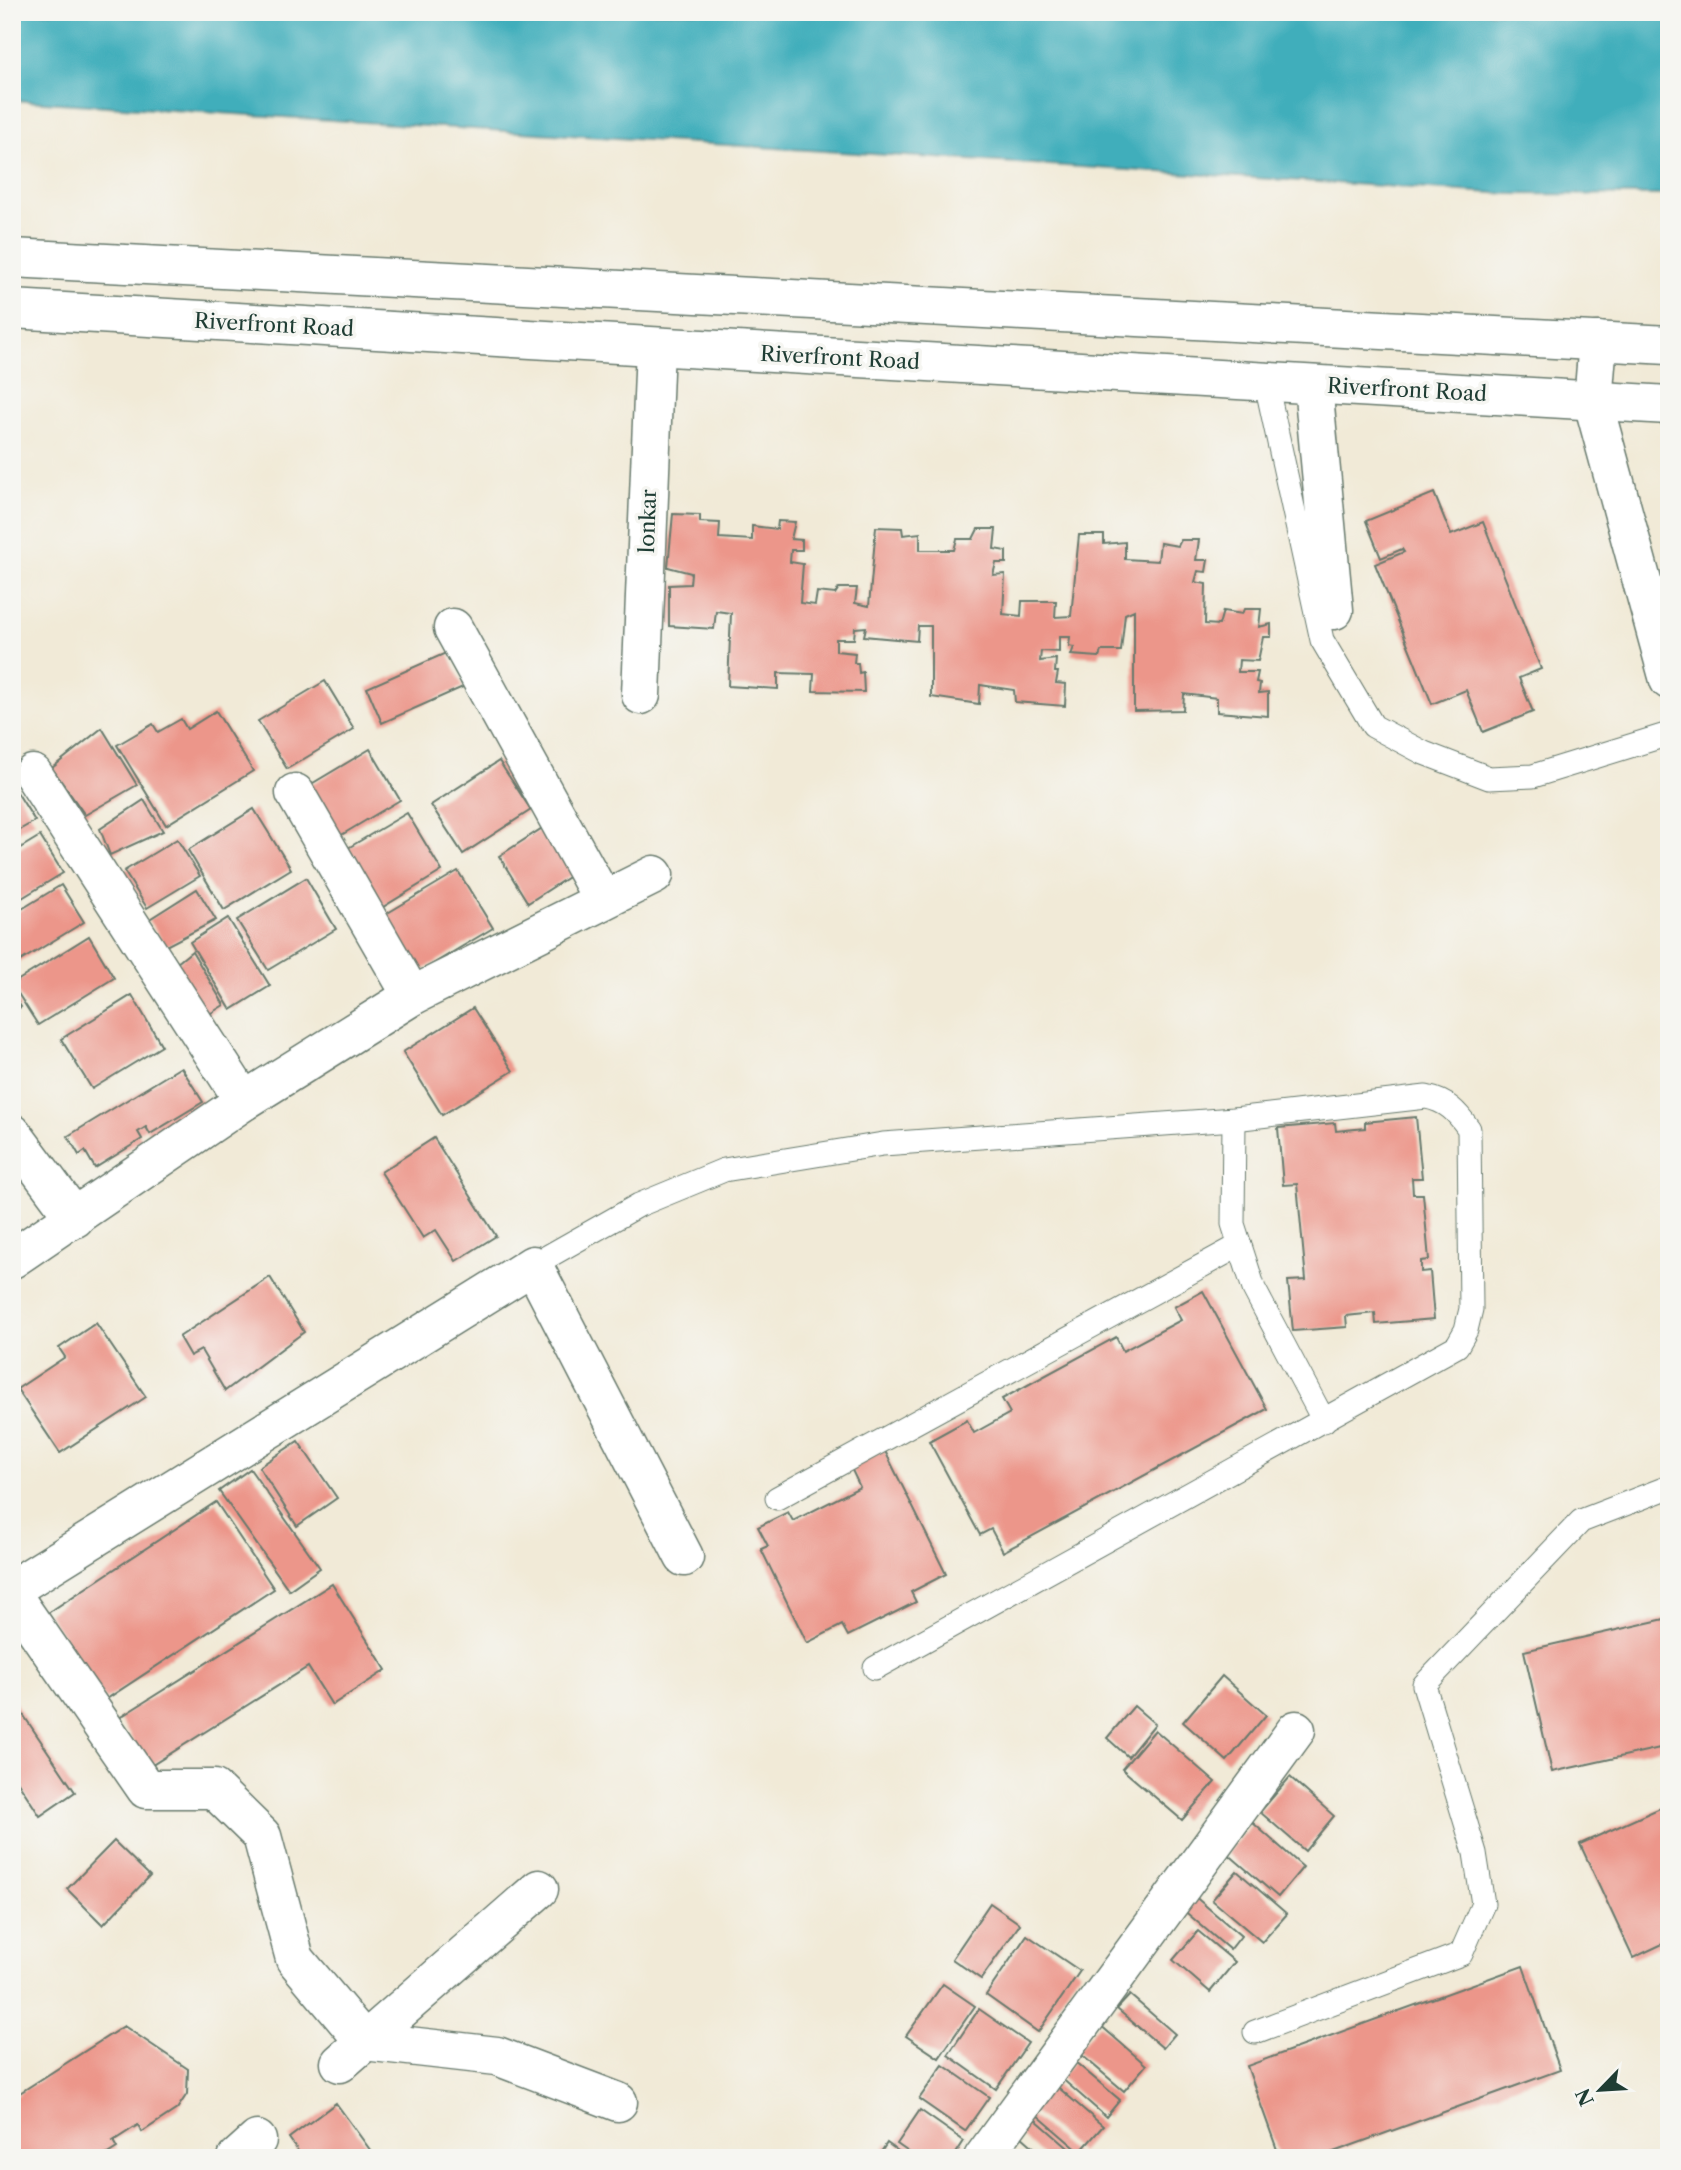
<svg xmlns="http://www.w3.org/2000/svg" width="1681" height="2170" font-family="'Libre Caslon Text',serif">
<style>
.water{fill:#3faebb;stroke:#2f7678;stroke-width:2}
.building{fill:#ec968a}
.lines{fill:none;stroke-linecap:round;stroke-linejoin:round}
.lane-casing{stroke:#687a6d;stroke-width:25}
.street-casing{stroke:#687a6d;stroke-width:41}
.secondary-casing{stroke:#687a6d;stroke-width:41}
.lane{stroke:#fff;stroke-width:23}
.street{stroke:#fff;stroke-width:38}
.secondary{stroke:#fff;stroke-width:38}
.labels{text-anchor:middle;stroke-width:7;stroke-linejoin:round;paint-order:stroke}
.street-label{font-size:21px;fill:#1f3d34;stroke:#f6f6f2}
</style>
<rect width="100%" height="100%" fill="#f6f6f2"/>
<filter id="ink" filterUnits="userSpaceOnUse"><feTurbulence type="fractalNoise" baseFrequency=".0143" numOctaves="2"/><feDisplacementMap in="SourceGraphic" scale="14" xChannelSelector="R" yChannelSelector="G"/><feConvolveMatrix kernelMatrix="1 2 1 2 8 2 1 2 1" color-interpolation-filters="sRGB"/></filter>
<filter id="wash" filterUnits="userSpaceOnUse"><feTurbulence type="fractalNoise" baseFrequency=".00686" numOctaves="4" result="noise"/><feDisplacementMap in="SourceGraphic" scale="28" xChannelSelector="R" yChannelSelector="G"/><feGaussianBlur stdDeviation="1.57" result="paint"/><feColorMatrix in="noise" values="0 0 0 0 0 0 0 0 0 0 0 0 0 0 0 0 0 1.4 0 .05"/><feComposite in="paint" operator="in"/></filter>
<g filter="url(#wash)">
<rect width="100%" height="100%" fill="#f1ead7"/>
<polygon class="water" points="12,12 1669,12 1669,195 1509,194 12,100"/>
<g id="blocks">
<g class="building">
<polygon points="1434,493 1451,535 1483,522 1541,669 1519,678 1533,712 1483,732 1466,690 1432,704 1375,564 1404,552 1402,549 1381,558 1366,521"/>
<polygon points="673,514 700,515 700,522 720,523 719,538 752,540 752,526 777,529 778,521 795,522 791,539 802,540 802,550 791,550 790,562 803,564 800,603 815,605 817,592 835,594 839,588 857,588 855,603 869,606 876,527 902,528 903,535 920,533 920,550 954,550 957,539 973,539 978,529 996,529 994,549 1006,551 1006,563 996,563 993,575 1005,574 1003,614 1021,616 1022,601 1056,601 1055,617 1071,616 1079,535 1104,535 1104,544 1125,542 1125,559 1158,561 1160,543 1178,546 1181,540 1199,540 1196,560 1208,560 1206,572 1198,571 1195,582 1206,584 1205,624 1219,625 1223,611 1242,614 1244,609 1261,609 1259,627 1271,624 1271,637 1263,637 1258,661 1239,660 1238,672 1258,672 1256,682 1260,683 1259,693 1268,692 1268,716 1217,712 1217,698 1184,694 1183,710 1134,711 1134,610 1125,614 1121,651 1101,651 1099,657 1071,655 1074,647 1069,646 1070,637 1059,637 1059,652 1041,651 1040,661 1056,659 1055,672 1058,672 1056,683 1066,684 1065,706 1015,702 1014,690 980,685 979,704 931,697 931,626 918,626 917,641 864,636 866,627 855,628 854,639 836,639 836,651 855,653 854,663 858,663 859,673 863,672 864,692 813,691 814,674 778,673 778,689 728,686 731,613 716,611 714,629 669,626 669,585 690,584 691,573 668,567"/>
<polygon points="448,652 463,687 382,723 367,688"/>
<polygon points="325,681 354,729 287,769 258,721"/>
<polygon points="216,711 253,771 166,825 117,745 153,724 158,732 181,719 187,729"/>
<polygon points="102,728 137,785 85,815 52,768"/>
<polygon points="370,749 400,800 328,843 298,792"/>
<polygon points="499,761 531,810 463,854 431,805"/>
<polygon points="15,789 35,821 12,834 12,791"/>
<polygon points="144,800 163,831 110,855 100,829"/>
<polygon points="254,809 291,869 224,910 188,850"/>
<polygon points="407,813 442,871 378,910 343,851"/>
<polygon points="544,827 573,874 528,903 499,856"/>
<polygon points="40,836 63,873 12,904 12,853"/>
<polygon points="177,839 200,876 147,908 124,871"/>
<polygon points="458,871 493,928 416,974 381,917"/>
<polygon points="306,878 336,929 268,970 237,920"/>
<polygon points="61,885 84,922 12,966 12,915"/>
<polygon points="197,889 216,920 166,946 148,920"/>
<polygon points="228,918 270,986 231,1010 190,942"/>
<polygon points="89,936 114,978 38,1025 12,984"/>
<polygon points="192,951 224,1005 203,1018 171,968"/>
<polygon points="12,993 21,1007 12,1012"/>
<polygon points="132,995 162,1046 92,1089 61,1039"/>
<polygon points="473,1008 513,1071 442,1115 403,1052"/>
<polygon points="181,1067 203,1102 150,1134 146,1127 138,1132 142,1139 95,1168 85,1151 79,1155 68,1136"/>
<polygon points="1416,1117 1422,1178 1412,1178 1413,1194 1423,1194 1429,1260 1421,1261 1421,1272 1430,1271 1434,1319 1376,1324 1375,1313 1346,1316 1347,1327 1293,1331 1288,1281 1306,1280 1297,1184 1283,1185 1278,1128 1335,1123 1336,1131 1365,1128 1365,1122"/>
<polygon points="434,1138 496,1236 456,1261 436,1230 423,1238 381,1172"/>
<polygon points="270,1277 304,1332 225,1391 201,1350 190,1356 179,1337"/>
<polygon points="1203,1291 1267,1409 1003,1552 991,1529 980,1535 929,1441 967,1420 974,1433 1010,1413 1002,1399 1116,1337 1123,1351 1181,1320 1174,1307"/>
<polygon points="96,1323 146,1397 60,1453 17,1389 65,1357 59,1348"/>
<polygon points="298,1441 337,1498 297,1526 259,1467"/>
<polygon points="884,1449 946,1574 911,1592 916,1602 848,1636 842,1625 807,1643 761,1549 768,1546 758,1527 788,1512 793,1521 860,1487 850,1466"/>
<polygon points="250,1469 320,1568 289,1590 219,1491"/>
<polygon points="216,1502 274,1589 105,1700 48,1613"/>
<polygon points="332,1584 386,1670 332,1705 308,1667 149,1767 119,1718"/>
<polygon points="1669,1618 1669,1746 1552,1772 1524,1651"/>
<polygon points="1222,1676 1266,1715 1227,1761 1183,1722"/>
<polygon points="12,1698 75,1792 40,1816 12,1773"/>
<polygon points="1134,1706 1155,1724 1128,1757 1107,1738"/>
<polygon points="1155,1730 1215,1782 1182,1820 1122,1769"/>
<polygon points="1290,1777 1334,1816 1305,1851 1260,1812"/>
<polygon points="1669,1804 1669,1941 1633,1958 1580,1844"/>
<polygon points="1253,1823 1303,1867 1278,1897 1227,1853"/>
<polygon points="114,1841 150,1876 103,1925 67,1889"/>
<polygon points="1237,1871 1287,1914 1262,1942 1212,1900"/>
<polygon points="1193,1895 1241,1936 1230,1950 1181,1908"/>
<polygon points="990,1903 1020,1924 981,1979 952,1959"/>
<polygon points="1198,1931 1235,1962 1210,1992 1173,1960"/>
<polygon points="1027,1935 1080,1971 1038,2032 986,1995"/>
<polygon points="1523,1966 1560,2070 1317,2158 1280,2158 1247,2066"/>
<polygon points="943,1984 975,2006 939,2058 906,2036"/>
<polygon points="1130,1995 1175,2034 1163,2048 1117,2009"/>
<polygon points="979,2009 1028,2043 996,2089 948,2055"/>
<polygon points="1099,2024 1146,2065 1124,2091 1077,2051"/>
<polygon points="124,2026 188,2069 187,2094 177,2109 142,2132 138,2125 113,2141 117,2148 101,2158 12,2158 12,2098"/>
<polygon points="1074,2061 1120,2100 1106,2117 1060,2077"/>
<polygon points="943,2065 989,2097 965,2131 919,2099"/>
<polygon points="1052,2082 1103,2126 1080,2152 1030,2109"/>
<polygon points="336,2103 376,2158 303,2158 289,2138"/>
<polygon points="920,2110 964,2141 953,2158 917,2158 897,2144"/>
<polygon points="1028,2113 1074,2153 1069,2158 1046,2158 1013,2129"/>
<polygon points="887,2143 908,2158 877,2158"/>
</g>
</g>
</g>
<g filter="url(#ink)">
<use href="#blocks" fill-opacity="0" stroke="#687a6d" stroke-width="2"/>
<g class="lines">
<defs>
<g id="lane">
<polyline points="1266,383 1322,640 1373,726 1424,753 1489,778 1533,776 1669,734"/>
<polyline points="1234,1119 1233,1224 1254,1289 1324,1421"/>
<path d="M533 1265 639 1205 724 1170 883 1144 1234 1119 1426 1097C1447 1101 1457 1112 1469 1129L1471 1309 1466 1330 1457 1346 875 1668"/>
<polyline points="777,1498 1240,1245"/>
<polyline points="1255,2032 1461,1954 1483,1904 1475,1853 1424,1685 1581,1521 1669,1487"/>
</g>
<g id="street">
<polyline points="1598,341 1593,402 1669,680"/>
<polyline points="1313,385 1334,610"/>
<polyline points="453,628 603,900"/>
<polyline points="641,695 655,347"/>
<polyline points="33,774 244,1101"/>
<polyline points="295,793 412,996"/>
<polyline points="12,1133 75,1218"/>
<polyline points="12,1259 244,1101 412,996 654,875"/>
<polyline points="12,1589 533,1265 684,1557"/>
<polyline points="12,1595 146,1789 214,1789 262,1836 295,1959 364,2041 497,2056 618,2102"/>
<polyline points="340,2063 539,1889"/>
<polyline points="237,2158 257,2140"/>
<polyline points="983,2158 1296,1730"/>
</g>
<g id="secondary">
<polyline points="12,258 1669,345"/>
<polyline points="12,309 1669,405"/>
</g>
</defs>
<use href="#lane" class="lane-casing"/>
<use href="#street" class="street-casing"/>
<use href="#secondary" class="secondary-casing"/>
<use href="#lane" class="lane"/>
<use href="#street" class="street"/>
<use href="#secondary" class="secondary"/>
</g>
</g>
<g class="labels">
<g class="street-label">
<text transform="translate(274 325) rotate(3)" y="7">Riverfront Road</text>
<text transform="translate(840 358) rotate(3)" y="7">Riverfront Road</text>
<text transform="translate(1407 390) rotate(3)" y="7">Riverfront Road</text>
<text transform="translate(648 521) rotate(-88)" y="7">lonkar</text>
</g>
</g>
<rect width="1681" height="2170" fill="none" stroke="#f6f6f2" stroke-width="42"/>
<g transform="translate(1600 2090) rotate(245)" stroke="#f6f6f2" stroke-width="5" paint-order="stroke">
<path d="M0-5L12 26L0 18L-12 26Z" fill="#1f3d34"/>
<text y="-10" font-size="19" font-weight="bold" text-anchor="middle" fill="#1f3d34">N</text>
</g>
</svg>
